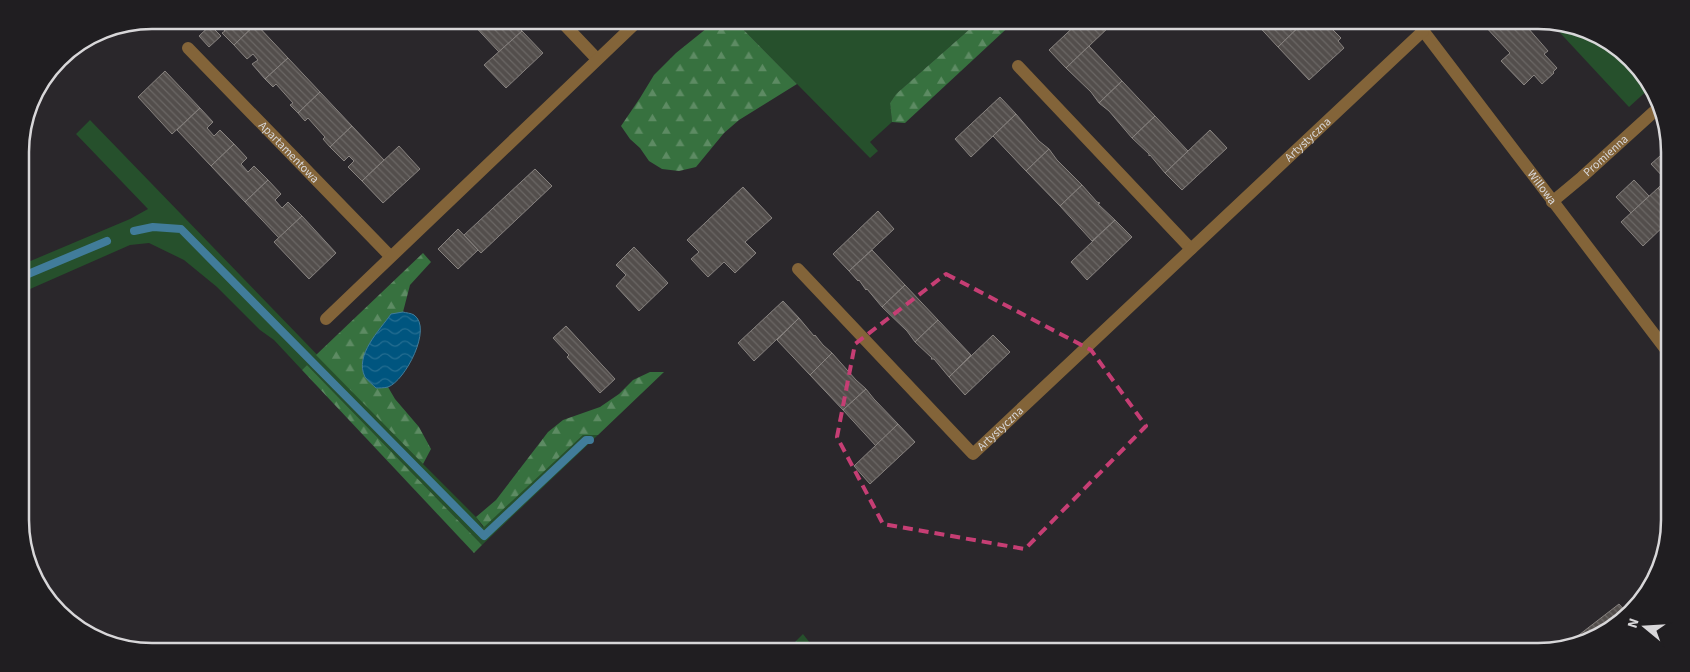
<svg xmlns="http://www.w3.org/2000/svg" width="1690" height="672" font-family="'Source Sans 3',sans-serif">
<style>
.grass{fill:#26502c}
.forest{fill:url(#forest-firs)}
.water{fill:url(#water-waves);stroke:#417c9a}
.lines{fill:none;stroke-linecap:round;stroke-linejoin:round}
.stream{stroke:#417c9a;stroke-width:8}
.building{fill:url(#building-back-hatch);stroke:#888380}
.minor{stroke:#836439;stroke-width:12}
.marked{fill:none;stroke:#c63e74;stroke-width:4;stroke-dasharray:10 6;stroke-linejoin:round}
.labels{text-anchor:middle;stroke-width:5;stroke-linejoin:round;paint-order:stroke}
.street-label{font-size:12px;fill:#d8d7d9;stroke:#201e21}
.rim{fill:none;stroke:#d8d7d9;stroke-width:2.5}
</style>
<defs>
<pattern id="forest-firs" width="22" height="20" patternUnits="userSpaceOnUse" patternTransform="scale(1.25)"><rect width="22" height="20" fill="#37713f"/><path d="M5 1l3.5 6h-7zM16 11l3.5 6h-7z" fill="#5d8b63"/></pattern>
<pattern id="water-waves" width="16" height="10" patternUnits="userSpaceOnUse" patternTransform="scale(1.25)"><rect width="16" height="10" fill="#00557f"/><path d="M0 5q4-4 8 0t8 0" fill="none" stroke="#246d91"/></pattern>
<pattern id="building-back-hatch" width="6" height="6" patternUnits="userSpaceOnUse" patternTransform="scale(1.25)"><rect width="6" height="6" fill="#534e4c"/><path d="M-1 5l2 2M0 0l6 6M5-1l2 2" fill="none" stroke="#6b6765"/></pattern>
</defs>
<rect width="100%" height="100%" fill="#2a272b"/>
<g class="grass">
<polygon points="734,20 980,20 896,94 890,103 892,122 870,142 878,151 870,158"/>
<polygon points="1550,22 1581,27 1643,71 1650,88 1629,107"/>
<polygon points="90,120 423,464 476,517 483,527 583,435 598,435 482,545 307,365 302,370 274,340 260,330 217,287 184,260 149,243 130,245 21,293 21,265 130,219 148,209 76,134"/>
<polygon points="803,634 817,652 785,652"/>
</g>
<g class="forest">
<polygon points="717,20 734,20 797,84 739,120 724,133 696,167 679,171 662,169 649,161 640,148 630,139 621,126 640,98 654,75 676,53"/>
<polygon points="980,20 1016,20 905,123 892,122 890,103 896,94"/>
<polygon points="423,253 431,262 410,285 403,312 391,315 376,388 388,387 395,399 419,427 431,449 423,464 316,355"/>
<polygon points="307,365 482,545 474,553 302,370"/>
<polygon points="650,372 664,372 598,435 583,435 484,527 476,517 496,500 548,432 563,420 600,407 619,394 633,380"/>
</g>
<path class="water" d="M403 312C406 313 411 313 414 315 433 328 405 381 388 387 384 388 379 388 376 388 373 385 367 380 365 377 354 355 380 330 391 314Z"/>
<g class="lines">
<g class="stream">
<polyline points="134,231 153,227 181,229 484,536 586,440 590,440"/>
<polyline points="21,277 107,241"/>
<polyline points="796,646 800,652"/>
</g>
</g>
<g class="building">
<polygon points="216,20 217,22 211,26 221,36 209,47 199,36"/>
<polygon points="218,20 259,20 259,21 234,45 222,33 225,31 216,22"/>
<polygon points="469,20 501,20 502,21 511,20 522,31 499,52"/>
<polygon points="1081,20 1106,20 1111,25 1066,68 1049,50"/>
<polygon points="1253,20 1306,20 1278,47"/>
<polygon points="1306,20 1323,20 1341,38 1338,41 1344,48 1309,80 1278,47"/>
<polygon points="1487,20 1521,20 1548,51 1544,54 1557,68 1553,72 1554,73 1542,84 1534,75 1524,85 1501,61 1510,53 1483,24"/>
<polygon points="256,24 288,58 265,79 252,64 258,60 253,54 247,59 234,45"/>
<polygon points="522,31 543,53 506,88 484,65"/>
<polygon points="1089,46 1122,81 1099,103 1091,92 1066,68"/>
<polygon points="288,58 320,92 298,113 290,105 293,103 276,84 273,87 265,79"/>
<polygon points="165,71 200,108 172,134 138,97"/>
<polygon points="1122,81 1155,116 1132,138 1109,111 1099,103"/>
<polygon points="320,92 352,126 330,147 323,139 325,137 308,118 305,121 298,113"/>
<polygon points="1000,97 1016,114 971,157 955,139"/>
<polygon points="200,108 213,122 207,128 214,136 220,130 234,144 211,166 177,130"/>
<polygon points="1016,114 1039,141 1049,149 1026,171 993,136"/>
<polygon points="1155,116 1188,151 1165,173 1150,155 1149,156 1149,154 1132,138"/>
<polygon points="352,126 384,160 362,181 348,167 354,161 349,156 344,161 330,147"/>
<polygon points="1210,130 1227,148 1182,190 1165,173"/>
<polygon points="234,144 247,158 241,164 248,172 254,166 268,180 245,202 211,166"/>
<polygon points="399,146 420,169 383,203 362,181"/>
<polygon points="1669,148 1669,178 1666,180 1651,164"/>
<polygon points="1049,149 1057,160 1082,185 1060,206 1026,171"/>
<polygon points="535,169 552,186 481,253 464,235"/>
<polygon points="1669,178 1669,200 1658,188"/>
<polygon points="268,180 281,194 275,200 282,208 288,202 302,216 279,238 245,202"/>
<polygon points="1634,180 1649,196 1631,213 1616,197"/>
<polygon points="1082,185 1097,202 1100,203 1098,204 1115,220 1092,241 1060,206"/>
<polygon points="743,187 772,218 745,242 756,253 735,273 724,262 708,277 691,259 699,252 687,240"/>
<polygon points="1658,188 1669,200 1669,221 1643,246 1621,222"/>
<polygon points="878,211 894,229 849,271 833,254"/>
<polygon points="302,216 336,253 309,279 274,242"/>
<polygon points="1115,220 1132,237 1087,280 1071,262"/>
<polygon points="458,229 478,250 458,269 438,249"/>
<polygon points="634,247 668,283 639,311 616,286 626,275 616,265"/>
<polygon points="872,250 905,285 882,307 867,289 866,290 859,280 858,281 849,271"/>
<polygon points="905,285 938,320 915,342 907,331 882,307"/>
<polygon points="783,301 799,318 754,361 738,343"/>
<polygon points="799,318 814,336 815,335 823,345 832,353 810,375 777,340"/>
<polygon points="938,320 971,355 949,377 934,359 931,359 932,358 915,342"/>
<polygon points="566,326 615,379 600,393 567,357 569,355 553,338"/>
<polygon points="993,335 1010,352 965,395 949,377"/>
<polygon points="832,353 856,380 866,389 843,410 810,375"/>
<polygon points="866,389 874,399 898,424 876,446 843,410"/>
<polygon points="898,424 915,442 870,484 854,466"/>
<polygon points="1619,604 1627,613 1618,625 1577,640 1575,638"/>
</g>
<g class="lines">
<g class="minor">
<polyline points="560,20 597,59"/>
<path id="s1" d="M1415 20 1670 355"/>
<path id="s2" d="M188 48 390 256"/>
<polyline points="1018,66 1191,249"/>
<path id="s3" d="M1552 202 1582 177 1658 108"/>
<path id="s4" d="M798 269 973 454 1423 31"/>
<polyline points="326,319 639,20"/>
</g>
</g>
<path class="marked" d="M946 274 1091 350 1146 426 1025 549 883 524 837 437 855 344Z"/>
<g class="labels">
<g class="street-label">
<text dy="4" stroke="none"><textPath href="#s4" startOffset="714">Artystyczna</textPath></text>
<text dy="4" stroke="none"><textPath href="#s2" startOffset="145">Apartamentowa</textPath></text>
<text dy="4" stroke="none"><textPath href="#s3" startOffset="71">Promienna</textPath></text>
<text dy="4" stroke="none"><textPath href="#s1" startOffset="210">Willowa</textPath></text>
<text dy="4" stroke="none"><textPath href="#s4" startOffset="292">Artystyczna</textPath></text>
</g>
</g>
<path d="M0 0H1690V672H0ZM152 29H1538A123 123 0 0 1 1661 152V520A123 123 0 0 1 1538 643H152A123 123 0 0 1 29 520V152A123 123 0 0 1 152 29Z" fill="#201e21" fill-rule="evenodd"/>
<path class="rim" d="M152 29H1538A123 123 0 0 1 1661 152V520A123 123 0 0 1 1538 643H152A123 123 0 0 1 29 520V152A123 123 0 0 1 152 29Z"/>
<g transform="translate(1645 627) rotate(288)" stroke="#201e21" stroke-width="4" paint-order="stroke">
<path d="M0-4L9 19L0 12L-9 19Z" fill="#d8d7d9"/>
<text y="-8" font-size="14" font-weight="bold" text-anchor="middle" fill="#d8d7d9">N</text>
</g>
</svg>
